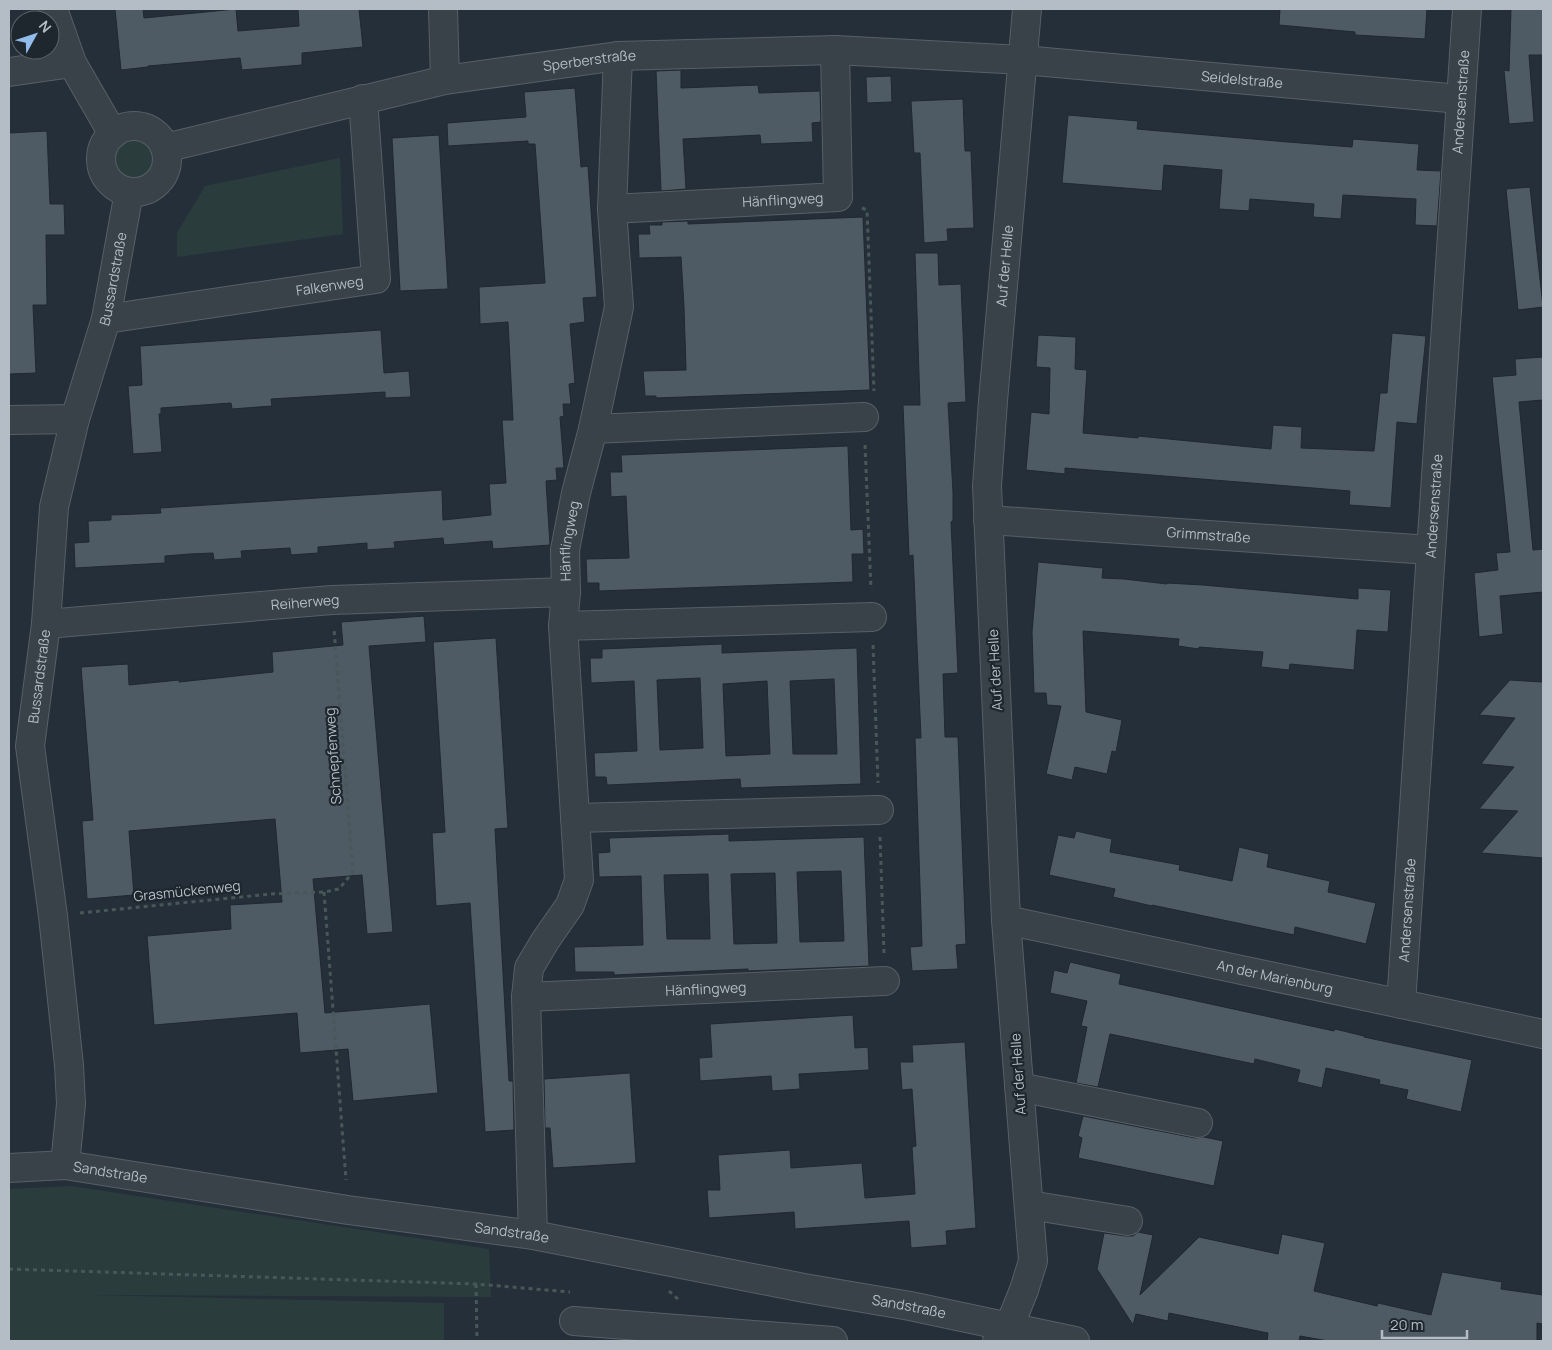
<svg xmlns="http://www.w3.org/2000/svg" width="1552" height="1350" font-family="Manrope,sans-serif">
<style>
.green{fill:#2a3d3c}
.building{fill:#4e5a64;stroke:#202830;fill-rule:evenodd}
.lines{fill:none;stroke-linecap:round;stroke-linejoin:round}
.minor-casing{stroke:#575f67;stroke-width:30}
.path{stroke:#475859;stroke-width:3;stroke-dasharray:4 4;stroke-linecap:butt}
.minor{stroke:#394149;stroke-width:28}
.labels{text-anchor:middle;stroke-width:4.5;stroke-linejoin:round;paint-order:stroke}
.street-label{font-size:14px;fill:#b4bcc5;stroke:#1e262e}
</style>
<rect width="100%" height="100%" fill="#252f39"/>
<g class="green">
<circle cx="135" cy="159" r="20"/>
<polygon points="340,158 343,234 177,257 177,233 205,186"/>
<polygon points="71,1186 489,1249 491,1297 89,1295 444,1303 444,1341 9,1341 9,1189"/>
</g>
<g class="building">
<polygon points="115,9 143,9 144,18 236,9 238,31 299,26 298,9 359,9 363,47 302,53 302,65 242,70 240,58 148,66 148,67 121,70"/>
<polygon points="1280,9 1427,9 1425,39 1355,35 1355,32 1279,25"/>
<polygon points="1511,9 1543,9 1543,55 1529,55 1534,122 1509,124 1504,70 1509,71"/>
<polygon points="681,70 681,88 758,85 759,93 820,91 821,122 812,123 813,142 761,144 760,135 683,139 686,189 661,191 656,71"/>
<polygon points="891,76 892,102 867,103 866,77"/>
<polygon points="575,88 581,167 588,166 597,297 583,298 585,322 570,324 575,383 569,384 571,404 563,404 564,416 560,417 564,468 556,468 557,480 546,481 550,545 493,549 492,541 444,545 443,538 394,542 395,548 367,550 367,543 343,545 318,547 318,553 291,555 290,548 241,551 242,558 214,560 213,553 190,554 165,556 165,563 75,568 74,543 89,542 88,521 111,520 111,515 161,513 160,508 442,490 443,520 491,515 489,484 506,483 502,420 513,420 508,322 480,324 479,287 545,283 535,144 528,144 528,141 448,146 447,123 526,117 524,92"/>
<polygon points="963,99 965,151 971,151 974,228 947,229 948,241 924,243 920,153 914,153 911,101"/>
<polygon points="1068,115 1138,121 1137,129 1288,142 1352,147 1353,139 1419,144 1417,170 1441,171 1437,226 1415,225 1416,199 1343,195 1341,219 1313,217 1314,204 1250,199 1249,211 1219,209 1222,170 1164,165 1162,191 1062,183"/>
<polygon points="47,131 50,204 64,204 65,235 46,235 47,305 33,305 36,373 9,374 9,133"/>
<polygon points="439,135 448,289 400,291 392,138"/>
<polygon points="1530,187 1543,307 1518,310 1506,189"/>
<polygon points="863,217 870,390 656,398 656,396 645,396 643,371 686,370 684,307 681,257 639,258 638,234 650,234 649,225 662,225 662,222 688,221 688,224"/>
<polygon points="915,253 938,253 939,285 961,284 966,402 948,403 953,492 953,521 951,522 958,673 943,674 945,737 958,737 966,944 956,945 958,969 912,971 910,947 922,946 915,738 921,738 913,555 909,556 903,405 920,405"/>
<polygon points="381,330 384,373 409,371 411,397 385,398 385,392 271,399 272,406 232,409 231,403 161,408 161,414 159,414 162,452 133,454 128,386 142,385 140,346"/>
<polygon points="1392,333 1426,336 1417,424 1397,422 1391,508 1349,505 1350,491 1065,468 1065,474 1026,470 1031,412 1049,414 1050,368 1036,367 1038,335 1076,337 1075,369 1087,370 1083,433 1138,438 1138,436 1271,449 1273,425 1302,427 1301,448 1374,451 1380,393 1387,393"/>
<polygon points="1543,357 1543,400 1519,402 1533,550 1543,549 1543,592 1500,596 1503,634 1479,637 1474,573 1498,570 1496,553 1510,552 1492,377 1516,375 1515,359"/>
<polygon points="848,446 851,530 863,529 864,554 852,554 853,582 599,591 599,583 587,583 586,559 629,558 626,496 611,497 610,472 622,472 621,455"/>
<polygon points="1038,562 1103,568 1102,578 1124,579 1167,584 1167,583 1203,585 1358,599 1358,588 1391,590 1388,632 1357,630 1354,670 1290,664 1289,670 1261,667 1263,652 1199,647 1199,649 1178,646 1179,639 1083,631 1086,712 1122,720 1116,752 1112,751 1107,774 1075,767 1072,780 1046,774 1061,706 1047,705 1046,693 1034,693 1032,632"/>
<polygon points="424,616 426,642 369,646 393,932 367,934 362,875 313,879 325,1013 430,1004 438,1093 353,1101 348,1049 300,1053 297,1013 154,1025 147,936 231,929 230,905 282,902 275,819 129,831 134,895 87,899 82,821 93,820 81,667 128,664 129,685 179,680 179,682 273,672 272,652 343,645 341,622"/>
<polygon points="496,638 508,828 495,829 509,1081 513,1081 514,1130 485,1132 470,903 436,906 432,833 445,832 433,642"/>
<path d="M722 644V653L857 648 861 784 741 788 740 779 607 785 606 777H595L594 753 637 751 634 681 591 683 590 658H602V649ZM700 678 703 748 660 750 657 680ZM834 679 837 754H793L790 681ZM767 681 770 754 726 756 723 684Z"/>
<polygon points="1510,680 1542,682 1543,681 1543,858 1481,853 1518,811 1479,809 1514,767 1481,764 1515,718 1479,715"/>
<polygon points="1076,831 1112,839 1110,852 1180,865 1179,870 1232,881 1239,847 1269,854 1267,867 1330,881 1328,892 1376,903 1366,944 1295,927 1294,935 1152,905 1152,906 1113,897 1115,889 1049,875 1058,835 1074,838"/>
<path d="M729 834V841L864 837 869 966 748 971V969L614 975V972H575L574 947 643 945 641 876 599 877 598 853 610 852 609 838ZM841 871 844 941 800 942 797 872ZM775 873 777 943 734 944 731 874ZM708 874 710 939H667L664 875Z"/>
<polygon points="1070,962 1121,974 1119,984 1334,1031 1335,1029 1364,1036 1364,1037 1472,1060 1461,1112 1406,1099 1408,1090 1379,1084 1380,1080 1326,1068 1322,1088 1297,1082 1300,1070 1255,1059 1254,1064 1110,1034 1098,1087 1076,1083 1087,1027 1081,1026 1087,1001 1050,993 1054,970 1067,973"/>
<polygon points="853,1015 855,1048 868,1047 869,1070 799,1074 800,1089 772,1091 771,1076 700,1081 699,1058 712,1057 710,1024"/>
<polygon points="965,1042 976,1228 946,1231 947,1245 911,1248 909,1221 795,1229 794,1212 709,1218 707,1190 720,1190 718,1155 790,1150 791,1168 862,1163 865,1198 915,1194 912,1147 916,1146 912,1089 902,1090 900,1062 913,1062 912,1045"/>
<polygon points="630,1073 636,1163 553,1168 550,1128 545,1128 544,1079"/>
<polygon points="1083,1116 1195,1138 1204,1137 1223,1141 1214,1186 1078,1158 1082,1138 1078,1136"/>
<polygon points="1138,1232 1153,1235 1140,1295 1199,1237 1278,1254 1282,1234 1325,1243 1314,1291 1377,1306 1378,1303 1431,1315 1442,1272 1502,1282 1501,1289 1543,1295 1543,1324 1537,1323 1537,1341 1328,1341 1300,1336 1299,1341 1267,1341 1268,1333 1169,1313 1168,1321 1136,1314 1133,1325 1097,1269 1104,1233 1126,1236 1133,1236"/>
</g>
<g class="lines">
<defs>
<g id="minor">
<polyline points="53,9 72,63 113,134"/>
<polyline points="443,9 445,80"/>
<polyline points="9,72 72,63"/>
<circle cx="134" cy="159" r="33"/>
<path id="s1" d="M165 148 445 80 618 56 835 50 1023 60 1460 99"/>
<path id="s2" d="M612 209 838 197 835 50"/>
<path id="s3" d="M106 319 376 279 363 99"/>
<polyline points="9,420 75,419"/>
<polyline points="593,429 864,417"/>
<path id="s4" d="M988 520 1430 550"/>
<path id="s5" d="M46 624 332 600 566 592"/>
<polyline points="563,626 872,617"/>
<polyline points="575,818 879,810"/>
<path id="s6" d="M1006 920 1543 1034"/>
<path id="s7" d="M526 997 885 981"/>
<path id="s8" d="M1401 1004 1467 9"/>
<polyline points="1019,1087 1198,1123"/>
<path id="s9" d="M65 1165 71 1104 69 1065 53 916 30 746 46 624 54 507 75 419 106 319 129 192"/>
<path id="s10" d="M9 1168 65 1165 348 1210 533 1235 804 1288 910 1306 1075 1341"/>
<polyline points="1029,1205 1128,1221"/>
<path id="s11" d="M533 1235 526 997 529 968 545 941 570 905 579 880 563 626 566 592 565 550 576 493 593 429 619 307 612 209 618 56"/>
<polyline points="574,1321 833,1341"/>
<path id="s12" d="M997 1341 1009 1327 1024 1290 1033 1261 1006 920 987 486 993 401 1027 9"/>
</g>
</defs>
<use href="#minor" class="minor-casing"/>
<g class="path">
<polyline points="862,208 867,210 874,391"/>
<polyline points="865,445 871,589"/>
<polyline points="873,645 878,783"/>
<polyline points="880,837 884,953"/>
<polyline points="324,892 346,1180"/>
<polyline points="80,913 271,894 324,892 339,889 353,872 334,629"/>
<polyline points="9,1269 476,1284 570,1292"/>
<polyline points="476,1284 477,1341"/>
<polyline points="669,1291 679,1300"/>
</g>
<use href="#minor" class="minor"/>
</g>
<g class="labels">
<g class="street-label">
<text dy="5" stroke="none"><textPath href="#s1" startOffset="434">Sperberstraße</textPath></text>
<text dy="5" stroke="none"><textPath href="#s1" startOffset="1088">Seidelstraße</textPath></text>
<text dy="5" stroke="none"><textPath href="#s8" startOffset="904">Andersenstraße</textPath></text>
<text dy="5" stroke="none"><textPath href="#s2" startOffset="171">Hänflingweg</textPath></text>
<text dy="5" stroke="none"><textPath href="#s12" startOffset="1086">Auf der Helle</textPath></text>
<text dy="5" stroke="none"><textPath href="#s9" startOffset="898">Bussardstraße</textPath></text>
<text dy="5" stroke="none"><textPath href="#s3" startOffset="226">Falkenweg</textPath></text>
<text dy="5" stroke="none"><textPath href="#s8" startOffset="499">Andersenstraße</textPath></text>
<text dy="5" stroke="none"><textPath href="#s4" startOffset="221">Grimmstraße</textPath></text>
<text dy="5" stroke="none"><textPath href="#s11" startOffset="709">Hänflingweg</textPath></text>
<text dy="5" stroke="none"><textPath href="#s5" startOffset="260">Reiherweg</textPath></text>
<text transform="translate(995 670) rotate(-93)" y="5">Auf der Helle</text>
<text dy="5" stroke="none"><textPath href="#s9" startOffset="492">Bussardstraße</textPath></text>
<text transform="translate(333 756) rotate(-94)" y="5">Schnepfenweg</text>
<text transform="translate(187 891) rotate(-6)" y="5">Grasmückenweg</text>
<text dy="5" stroke="none"><textPath href="#s8" startOffset="94">Andersenstraße</textPath></text>
<text dy="5" stroke="none"><textPath href="#s6" startOffset="275">An der Marienburg</textPath></text>
<text dy="5" stroke="none"><textPath href="#s7" startOffset="180">Hänflingweg</textPath></text>
<text transform="translate(1018 1074) rotate(-94)" y="5">Auf der Helle</text>
<text dy="5" stroke="none"><textPath href="#s10" startOffset="102">Sandstraße</textPath></text>
<text dy="5" stroke="none"><textPath href="#s10" startOffset="508">Sandstraße</textPath></text>
<text dy="5" stroke="none"><textPath href="#s10" startOffset="912">Sandstraße</textPath></text>
</g>
</g>
<rect width="1552" height="1350" fill="none" stroke="#b4bcc5" stroke-width="20"/>
<g transform="translate(35 35) rotate(50)"><circle r="24" fill="#1e262e" stroke="#5a626a"/>
<path d="M0-4L9 19L0 12L-9 19Z" fill="#92bcec"/>
<text y="-8" font-size="14" font-weight="bold" text-anchor="middle" fill="#b4bcc5">N</text>
</g>
<path d="M1382 1330v8h85v-8" fill="none" stroke="#b4bcc5" stroke-width="2.5"/>
<text x="1390" y="1330" font-size="15" fill="#b4bcc5" stroke="#1e262e" stroke-width="4" paint-order="stroke">20 m</text>
</svg>
